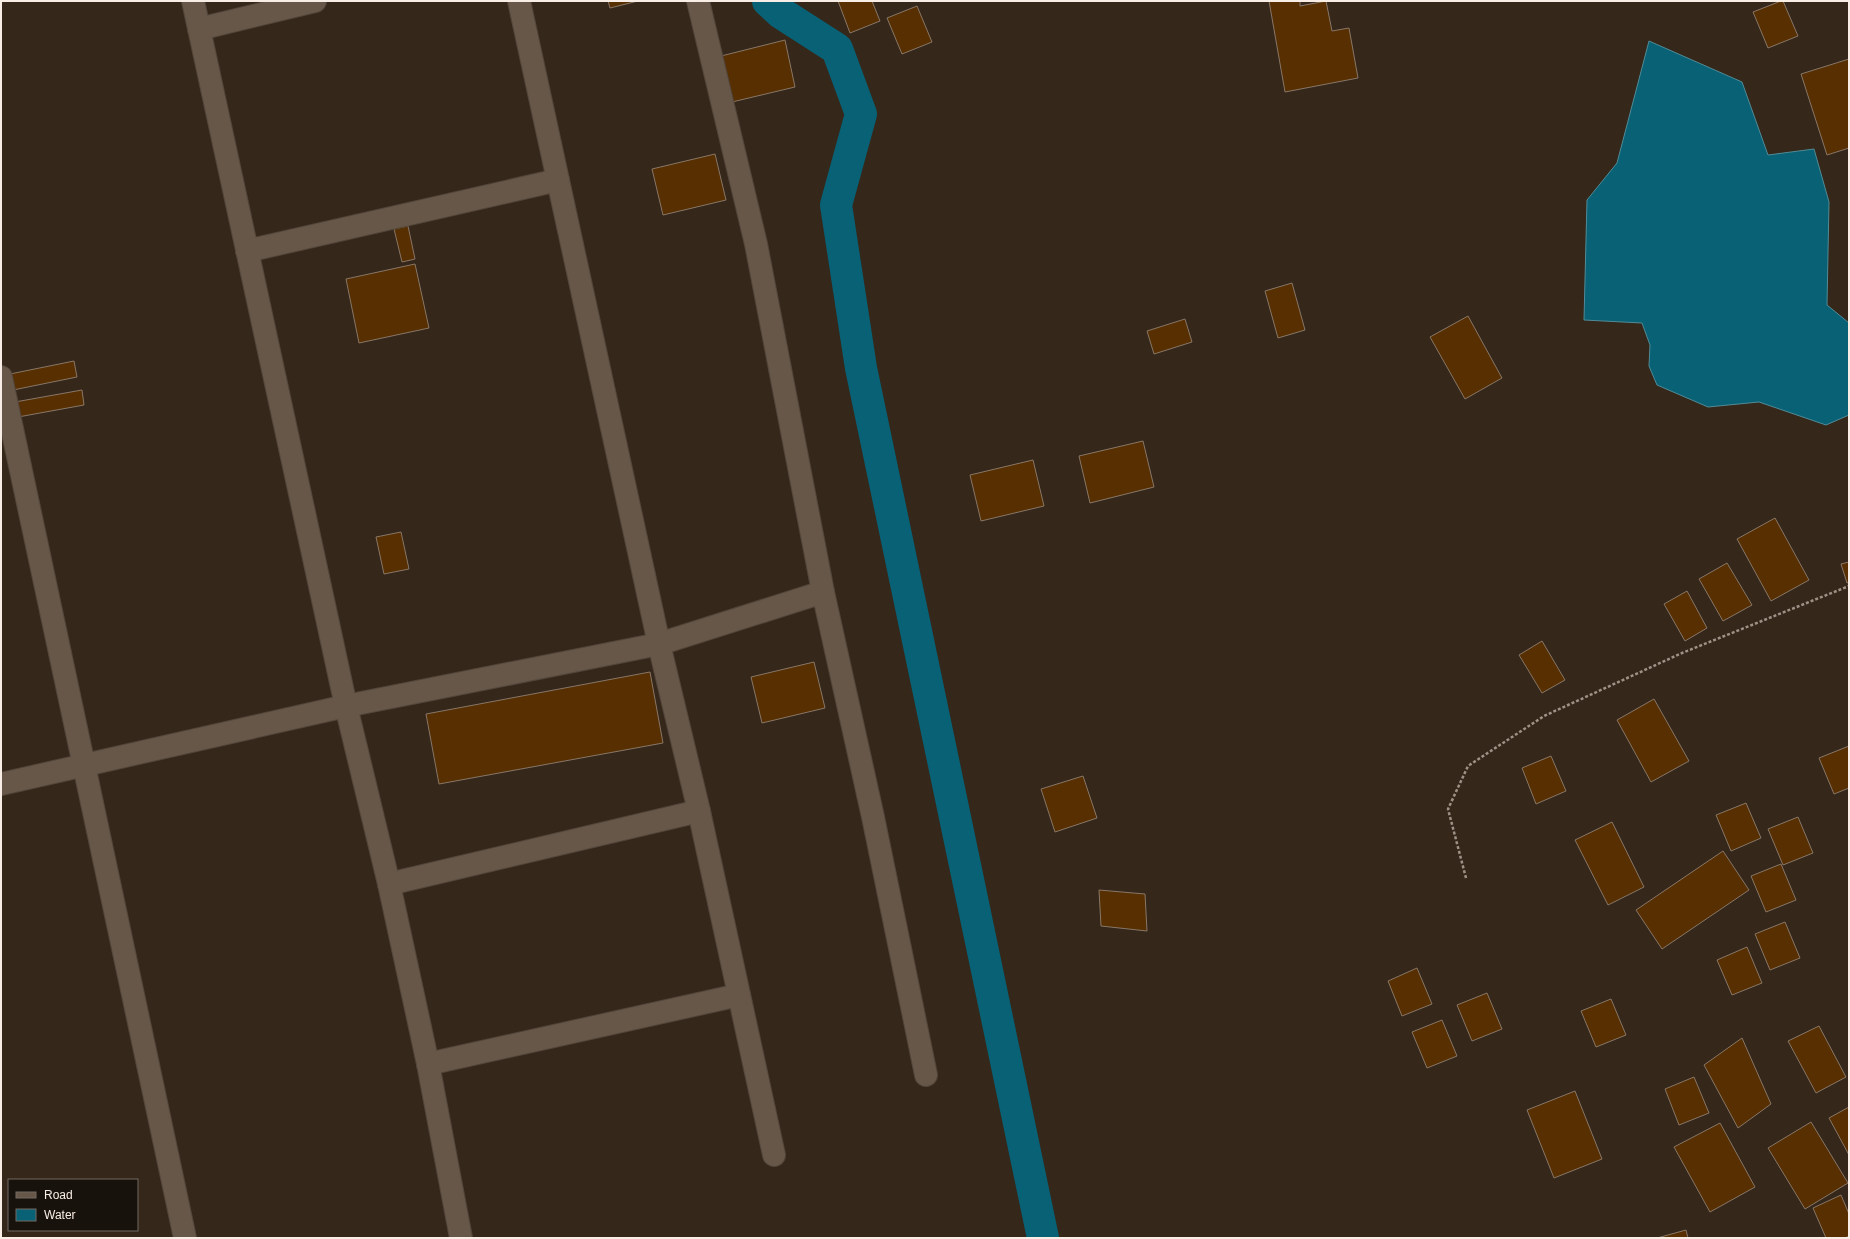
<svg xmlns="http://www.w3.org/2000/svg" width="1850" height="1239" font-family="Arial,sans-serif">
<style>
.water{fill:#086175;stroke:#508b97}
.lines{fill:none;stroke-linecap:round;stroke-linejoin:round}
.canal{stroke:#086175;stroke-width:32}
.building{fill:#572f00;stroke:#887768}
.minor-casing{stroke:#52453a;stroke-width:24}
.path{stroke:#9e9287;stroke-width:2.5;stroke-dasharray:3 2;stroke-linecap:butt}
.minor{stroke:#675748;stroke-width:22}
</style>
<rect width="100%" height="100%" fill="#35271a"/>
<polygon class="water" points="1649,41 1742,82 1768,155 1814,149 1829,202 1827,305 1849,323 1849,415 1826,425 1759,402 1708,407 1657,385 1649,366 1650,345 1642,323 1584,320 1587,200 1617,163"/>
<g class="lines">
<polyline class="canal" points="768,1 781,13 837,49 861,114 836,205 861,368 1043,1238"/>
</g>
<g class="building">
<polygon points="608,1 638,1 610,8"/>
<polygon points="838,1 872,1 880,21 850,33"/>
<polygon points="1269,1 1300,1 1300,6 1326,1 1332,31 1349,28 1358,78 1285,92"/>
<polygon points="1781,1 1783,1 1798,36 1768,48 1753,12"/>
<polygon points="917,6 932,42 902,54 887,18"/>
<polygon points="785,40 795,87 732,102 721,56"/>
<polygon points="1849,59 1849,148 1827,155 1801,74"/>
<polygon points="715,154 726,200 663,215 652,169"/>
<polygon points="408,226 415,259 402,262 394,229"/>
<polygon points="415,264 429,328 359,343 346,279"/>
<polygon points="1292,283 1305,330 1278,338 1265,291"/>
<polygon points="1468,316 1502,378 1465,399 1430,337"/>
<polygon points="1185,319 1192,342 1154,354 1147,331"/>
<polygon points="74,361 77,377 13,390 10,374"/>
<polygon points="82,390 84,405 18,417 15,402"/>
<polygon points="1143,441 1154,487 1090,503 1079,456"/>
<polygon points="1033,460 1044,506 981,521 970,475"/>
<polygon points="1775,518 1809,580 1771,601 1737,539"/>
<polygon points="401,532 409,569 384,574 376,537"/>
<polygon points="1849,562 1849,582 1847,583 1841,564"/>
<polygon points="1727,563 1752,605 1723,621 1699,579"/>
<polygon points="1687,591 1707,628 1685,641 1664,604"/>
<polygon points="1542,641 1565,680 1542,693 1519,655"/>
<polygon points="814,662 825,708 762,723 751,677"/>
<polygon points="650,672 663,743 439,784 426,714"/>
<polygon points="1654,699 1689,761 1651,782 1617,720"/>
<polygon points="1849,746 1849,788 1834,794 1819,758"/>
<polygon points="1551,756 1566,791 1536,804 1522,768"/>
<polygon points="1083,776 1097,818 1055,832 1041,789"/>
<polygon points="1746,803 1761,838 1731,851 1716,815"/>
<polygon points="1798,817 1813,853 1783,865 1768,829"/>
<polygon points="1612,822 1644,887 1608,905 1575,840"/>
<polygon points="1723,851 1749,890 1662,949 1636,910"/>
<polygon points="1781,864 1796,900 1766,912 1751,876"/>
<polygon points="1099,890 1145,894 1147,931 1101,926"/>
<polygon points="1785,922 1800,958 1770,970 1755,934"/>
<polygon points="1747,947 1762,983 1732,995 1717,960"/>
<polygon points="1417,968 1432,1004 1402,1016 1388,981"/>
<polygon points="1487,993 1502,1029 1472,1041 1457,1005"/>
<polygon points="1611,999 1626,1035 1596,1047 1581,1011"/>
<polygon points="1442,1020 1457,1056 1427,1068 1412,1032"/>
<polygon points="1819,1026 1846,1077 1816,1093 1788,1041"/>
<polygon points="1742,1038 1771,1104 1738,1128 1704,1065"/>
<polygon points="1694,1077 1709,1113 1679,1125 1665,1089"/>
<polygon points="1575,1091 1602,1159 1554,1178 1527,1110"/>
<polygon points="1849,1107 1849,1155 1829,1118"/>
<polygon points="1811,1122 1848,1183 1805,1209 1768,1148"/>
<polygon points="1720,1123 1755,1187 1710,1212 1674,1147"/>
<polygon points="1841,1195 1849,1214 1849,1236 1845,1238 1826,1238 1813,1208"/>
<polygon points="1686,1230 1688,1238 1657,1238"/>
</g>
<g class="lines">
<defs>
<g id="minor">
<polyline points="193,1 346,706 389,884 428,1064 461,1238"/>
<polyline points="519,1 659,644 699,811 774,1155"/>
<polyline points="698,1 756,244 823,592 873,817 926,1075"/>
<polyline points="199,29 315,1"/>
<polyline points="247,251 558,180"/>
<polyline points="1,377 185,1238"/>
<polyline points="1,784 346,706 659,644 823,592"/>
<polyline points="389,884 699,811"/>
<polyline points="428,1064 739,995"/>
</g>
</defs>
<use href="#minor" class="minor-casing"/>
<polyline class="path" points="1466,878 1448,809 1468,766 1544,716 1682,653 1849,586"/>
<use href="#minor" class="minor"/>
</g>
<rect width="1850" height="1239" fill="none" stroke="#f8eee5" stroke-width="4"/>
<rect x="8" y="1179" width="130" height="52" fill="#18120c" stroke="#726a63"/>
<rect x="16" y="1192" width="20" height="6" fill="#675748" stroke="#726a63"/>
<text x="44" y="1199" font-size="12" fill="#f8eee5">Road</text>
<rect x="16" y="1209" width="20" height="12" fill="#086175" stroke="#726a63"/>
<text x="44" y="1219" font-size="12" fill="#f8eee5">Water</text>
</svg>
